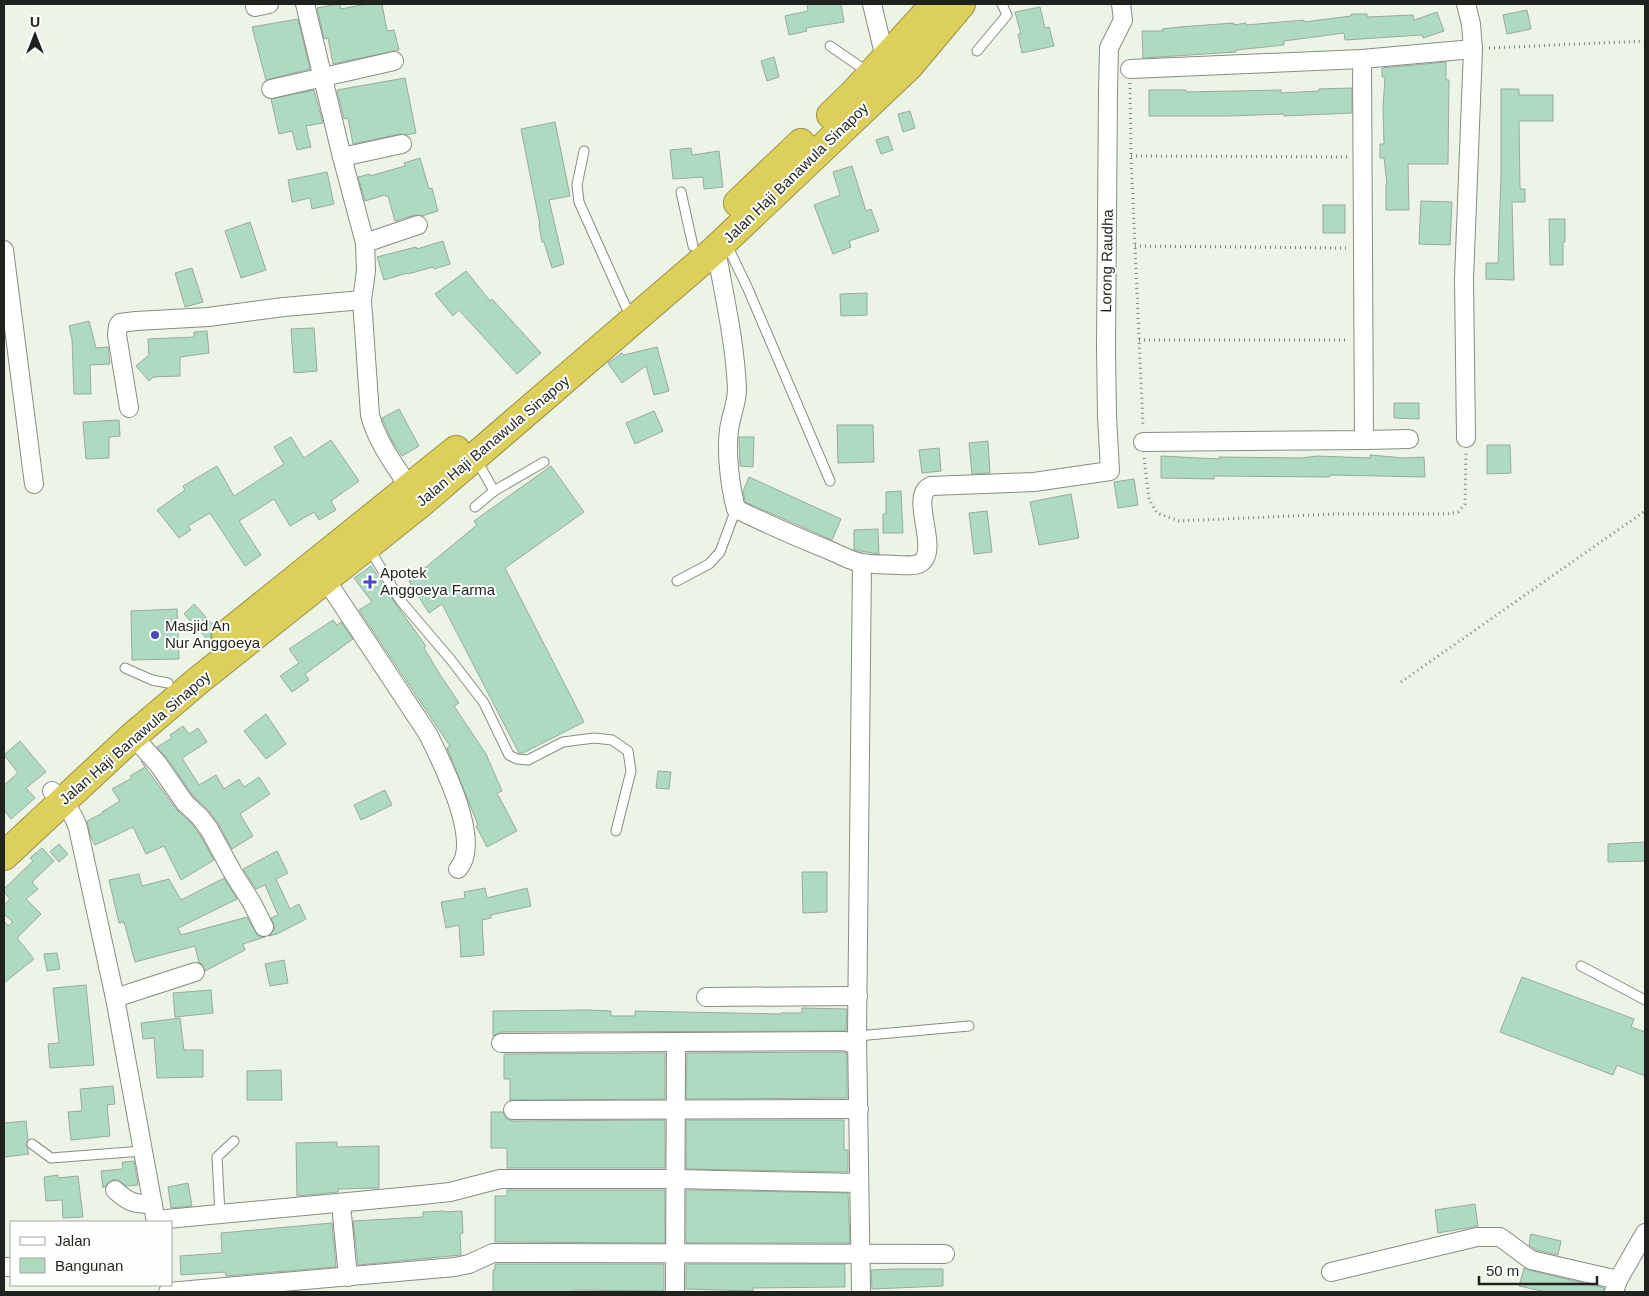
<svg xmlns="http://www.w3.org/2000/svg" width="1649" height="1296" font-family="Arial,sans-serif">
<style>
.building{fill:#aedac2;stroke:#9aa9a1}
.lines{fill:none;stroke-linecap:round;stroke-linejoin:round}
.lane-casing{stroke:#868e81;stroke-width:11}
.street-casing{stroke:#868e81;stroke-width:20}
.highway-casing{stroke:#9a9245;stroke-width:30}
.path{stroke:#7c8178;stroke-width:3;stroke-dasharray:1 4;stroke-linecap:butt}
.lane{stroke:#fff;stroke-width:9}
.street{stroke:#fff;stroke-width:18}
.highway{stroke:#ddcf5b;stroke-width:28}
.poi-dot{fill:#4a4ac0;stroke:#fdfffc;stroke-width:2}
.labels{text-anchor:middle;stroke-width:4;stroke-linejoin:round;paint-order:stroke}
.street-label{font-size:15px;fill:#1f221d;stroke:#fdfffc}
.poi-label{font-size:15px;fill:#1f221d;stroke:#fdfffc;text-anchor:start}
</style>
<rect width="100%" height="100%" fill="#ecf4e6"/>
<g class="building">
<polygon points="338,4 340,4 341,9 366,4 382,4 387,31 394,30 399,50 333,64 328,38 324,39 317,8"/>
<polygon points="807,4 841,4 844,22 806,28 807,31 789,35 785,16 808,11"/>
<polygon points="1040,7 1045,28 1049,27 1054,46 1022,53 1018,34 1021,34 1015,12"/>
<polygon points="1527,10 1531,29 1507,34 1503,15"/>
<polygon points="1437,12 1444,31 1423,38 1422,35 1345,40 1344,33 1284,41 1284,45 1236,50 1236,52 1143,58 1142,31 1163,31 1162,29 1179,27 1234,23 1234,25 1246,23 1246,25 1304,20 1304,22 1351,16 1351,14 1367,14 1367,17 1413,15 1414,20"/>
<polygon points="298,19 310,69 266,80 252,27"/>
<polygon points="774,57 779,77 767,81 761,61"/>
<polygon points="1446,62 1446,80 1449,80 1448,164 1408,164 1409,210 1386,210 1386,184 1387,184 1384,158 1380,158 1380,144 1384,144 1383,109 1385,77 1382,77 1382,68"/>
<polygon points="405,78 416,133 406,135 400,134 353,144 348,118 344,119 337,90"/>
<polygon points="1352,88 1352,113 1284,116 1284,114 1229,116 1149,116 1149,90 1186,90 1186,92 1281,90 1281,93 1319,91 1319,89"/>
<polygon points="1501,89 1519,89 1519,95 1553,95 1553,121 1519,121 1520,189 1525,189 1525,202 1512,202 1514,280 1486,279 1486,263 1498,263 1501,176"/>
<polygon points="314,90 323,123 306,126 311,147 297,150 292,131 279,134 271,99"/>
<polygon points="910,111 915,128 903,132 898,114"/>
<polygon points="555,122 570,196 549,200 564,264 552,268 544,242 542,242 539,225 540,225 521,129"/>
<polygon points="888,136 893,150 881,154 876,140"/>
<polygon points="691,148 692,155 719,151 723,187 704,189 703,177 673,179 670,150"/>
<polygon points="420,158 429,189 432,188 438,211 422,216 415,215 395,221 388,196 385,196 385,195 365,201 358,177 370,174 370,176 405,166 404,163"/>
<polygon points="852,166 866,211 871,209 879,231 849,241 851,247 833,254 814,205 840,195 833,172"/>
<polygon points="327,172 334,204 312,209 310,198 292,202 288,180"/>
<polygon points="1421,201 1452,202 1450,245 1419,244"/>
<rect x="1323" y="205" width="22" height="28"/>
<polygon points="1549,219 1565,219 1565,242 1563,242 1563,265 1550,265"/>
<polygon points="250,222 266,270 241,278 225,231"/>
<polygon points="443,241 450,264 434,269 433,267 408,274 407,273 384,280 377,257 416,247 417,249"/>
<polygon points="192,268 203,302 185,307 175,273"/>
<polygon points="466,271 490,301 492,299 541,353 517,374 459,310 453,316 435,294"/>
<polygon points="867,293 867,315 841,316 840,294"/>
<polygon points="89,321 96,348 108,347 110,364 90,365 91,394 74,394 72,339 69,326"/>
<polygon points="314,328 317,371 294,373 291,329"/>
<polygon points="207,331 209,353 180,357 180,376 153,377 149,381 136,366 149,355 148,339 194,337 194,332"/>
<polygon points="657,347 669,391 654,395 646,366 622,383 608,363 622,353 624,355"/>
<polygon points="1394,403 1419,403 1419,419 1394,418"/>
<polygon points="399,409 419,446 402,456 391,439 382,418"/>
<polygon points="654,411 663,431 635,444 626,423"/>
<polygon points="119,420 120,436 109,437 109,458 86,459 83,422"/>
<polygon points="837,425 873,425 874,462 838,463"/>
<polygon points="291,437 304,458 331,440 359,481 331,501 336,510 319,520 314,512 290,526 274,499 239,521 261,555 245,566 210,513 188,526 191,530 179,538 157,510 185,490 183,486 217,466 234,496 284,464 274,447"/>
<polygon points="739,437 754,437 753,467 740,466"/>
<polygon points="988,441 990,473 972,474 969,443"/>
<polygon points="1487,445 1510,445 1511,473 1487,474"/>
<polygon points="939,448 941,471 922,473 919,450"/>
<polygon points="1370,455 1404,458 1424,457 1425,477 1330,475 1330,477 1214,476 1214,479 1161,478 1161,456 1219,459 1219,457 1301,458 1317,456 1370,458"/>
<polygon points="551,466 584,512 505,568 584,722 523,753 519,753 442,604 429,613 409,581 477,525 474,521"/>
<polygon points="749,477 841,519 832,540 745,502 743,491"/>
<polygon points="1134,479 1138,505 1118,508 1114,482"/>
<polygon points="901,491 903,533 883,533 883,514 886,514 886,492"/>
<polygon points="1071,494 1079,538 1039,545 1030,502"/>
<polygon points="987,511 992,552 974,554 969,513"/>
<polygon points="878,529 879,554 854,550 854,530"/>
<polygon points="371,566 395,603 426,646 424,648 439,673 459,703 454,706 486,754 502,791 497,793 517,831 487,847 476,826 478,825 447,748 450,746 359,610 372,602 354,578"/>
<polygon points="194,604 214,626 211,630 211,637 212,641 211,643 184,614"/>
<polygon points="177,609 179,659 132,660 131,611"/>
<polygon points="333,620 337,625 341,622 353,639 305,674 309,680 292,692 280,676 299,663 289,649"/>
<polygon points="266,714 286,744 266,759 244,731"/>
<polygon points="183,726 189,734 198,728 207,742 182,758 199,785 216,775 224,789 239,779 244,787 259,777 270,794 240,814 253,836 232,849 218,823 207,809 193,796 167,758 157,747 172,738 170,735"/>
<polygon points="20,741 46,772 26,788 35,798 11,819 4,810 4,785 18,773 4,755"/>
<polygon points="141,761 176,809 192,824 200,835 214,860 181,880 164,846 146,854 133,827 95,845 90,835 87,821 103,813 102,812 120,801 112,789 132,778 130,776 145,767"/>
<polygon points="658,771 671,772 669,789 656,788"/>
<polygon points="385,790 392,805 361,820 354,805"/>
<polygon points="1645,842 1645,861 1608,862 1608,844"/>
<polygon points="59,844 68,854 59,862 50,852"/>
<polygon points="42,848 54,861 32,882 38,889 26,899 41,914 17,938 34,959 4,983 4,921 8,926 13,922 4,914 4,905 10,899 4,892 4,889 33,861 30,858"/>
<polygon points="277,851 288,873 276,879 290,909 299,904 306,919 277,934 269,936 275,928 271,918 278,915 265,885 256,889 243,869"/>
<polygon points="802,872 827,872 827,912 803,913"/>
<polygon points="139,874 142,886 169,879 181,900 224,878 237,899 178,928 181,935 247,917 258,936 265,937 243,944 245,950 205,971 202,964 199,963 195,946 135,962 124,922 119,923 109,880"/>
<polygon points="485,888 487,898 527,888 531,906 491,915 491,918 482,920 484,955 461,957 459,925 446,928 441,902 465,898 464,892"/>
<polygon points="57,953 60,969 47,971 44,954"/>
<polygon points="284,960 288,983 270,986 265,964"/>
<polygon points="1522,977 1634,1019 1631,1027 1645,1032 1645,1076 1617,1065 1613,1075 1500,1032"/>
<polygon points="86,985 94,1065 50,1068 48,1044 59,1043 53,988"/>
<polygon points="211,990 213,1013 175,1017 173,993"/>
<polygon points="802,1008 847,1009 846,1031 501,1032 493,1036 493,1011 589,1010 611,1011 611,1016 635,1016 635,1011 781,1014 781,1013 802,1013"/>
<polygon points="180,1018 184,1050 203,1050 203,1077 157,1078 154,1038 143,1039 141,1023"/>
<polygon points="843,1052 847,1053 847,1098 686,1099 687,1053"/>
<polygon points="665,1053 665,1099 510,1100 510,1079 504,1079 504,1054"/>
<polygon points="281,1070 282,1100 247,1100 247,1071"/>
<polygon points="113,1086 115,1104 107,1105 110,1136 71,1140 68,1112 82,1111 80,1089"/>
<polygon points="491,1112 503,1112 507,1119 513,1121 665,1120 665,1168 507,1168 507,1148 491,1148"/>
<polygon points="686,1120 844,1120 844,1150 848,1150 848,1172 686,1169"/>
<polygon points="26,1121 28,1140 26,1144 29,1154 4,1157 4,1123"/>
<polygon points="337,1142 337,1147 379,1146 379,1188 338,1189 338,1192 297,1196 296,1143"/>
<polygon points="134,1161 138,1185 126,1186 118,1180 112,1180 103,1188 101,1171 123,1169 122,1162"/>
<polygon points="58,1175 58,1178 78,1176 83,1217 63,1218 62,1200 46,1201 44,1177"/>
<polygon points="188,1183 192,1206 171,1208 168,1187"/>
<polygon points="507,1190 665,1190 665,1243 495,1242 495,1196 507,1196"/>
<polygon points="686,1190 848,1193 850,1243 686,1243"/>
<polygon points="1475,1204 1478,1226 1438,1233 1435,1210"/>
<polygon points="444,1211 444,1212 462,1211 463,1233 460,1234 461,1255 358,1265 353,1221 423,1217 423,1212"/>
<polygon points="332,1223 336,1267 226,1276 225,1272 181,1275 180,1256 222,1253 221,1233"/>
<polygon points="1531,1234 1561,1241 1558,1255 1536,1250 1529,1245"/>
<polygon points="495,1264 664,1264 664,1291 574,1290 574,1292 493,1292 493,1270 495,1270"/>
<polygon points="686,1264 845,1264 845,1287 753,1288 753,1291 686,1289"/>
<polygon points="1524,1268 1529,1270 1604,1288 1604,1292 1546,1292 1519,1286"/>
<polygon points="893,1269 943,1269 943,1286 872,1289 871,1270"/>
</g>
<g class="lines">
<defs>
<g id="lane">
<polyline points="830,46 868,72"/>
<polyline points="977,51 1007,15 1002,4"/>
<polyline points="584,151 577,185 579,202 626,307"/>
<polyline points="681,192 693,246"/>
<polyline points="726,243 748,289 830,481"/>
<polyline points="476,459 494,491"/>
<polyline points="475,507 494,491 544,462"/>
<polyline points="369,548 400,600 451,660 484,703 509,755 517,759 528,760 563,742 594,738 612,740 628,751 631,771 616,831"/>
<polyline points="677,581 709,564 720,552 736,509"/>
<polyline points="125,668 152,680 168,683"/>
<polyline points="1581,966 1645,1000"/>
<polyline points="857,1036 969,1026"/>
<polyline points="32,1144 51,1158 143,1151"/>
<polyline points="220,1214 217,1157 234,1141"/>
</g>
<g id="street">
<path d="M305 4 342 157 365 243 366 271 362 300 370 415C377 442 394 464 409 487"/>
<polyline points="872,4 885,58"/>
<polyline points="1466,4 1471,24 1473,49 1464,279 1466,438"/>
<polyline points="255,7 269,4"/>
<polyline points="1130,69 1362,59 1473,49"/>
<polyline points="271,89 394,61"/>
<polyline points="342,157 402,144"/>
<polyline points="365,243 418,225"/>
<path d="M716 249C724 295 735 342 737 389 737 403 731 415 729 430 726 453 730 486 736 509 767 524 799 538 831 551 841 555 852 562 863 563 874 565 886 564 898 565 907 565 920 568 925 558 935 540 910 495 931 486L1034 482 1110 471 1107 416 1106 347 1108 91 1109 48 1123 20 1121 4"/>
<polyline points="4,250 34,484"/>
<polyline points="129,408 117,335 118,326 120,323 136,321 208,317 284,307 362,300"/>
<polyline points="1364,440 1409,439"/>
<polyline points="1143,442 1364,440 1362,59"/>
<path d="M326 580 428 734C442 763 483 842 458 869"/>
<polyline points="133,736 158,764 185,803 200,817 209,829 233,873 252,903 264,927"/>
<path d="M52 791C64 802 73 812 78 828L115 998 156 1222"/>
<polyline points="706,997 858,996"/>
<polyline points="115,998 195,972"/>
<polyline points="501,1043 845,1041 857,1046"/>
<polyline points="513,1110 859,1109"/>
<path d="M115 1190C129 1203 134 1204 153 1204"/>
<polyline points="341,1204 348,1277"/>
<polyline points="156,1220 422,1195 450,1192 500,1179 676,1179 859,1183"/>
<polyline points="4,1267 11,1267"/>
<polyline points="1331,1272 1477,1237 1500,1237 1531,1260 1618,1280"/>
<polyline points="168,1292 455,1267 469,1264 493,1253 945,1254"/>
<polyline points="675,1292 676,1042"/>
<polyline points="861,1292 857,1036 862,563"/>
<polyline points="1614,1292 1618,1280 1645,1233"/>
</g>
<g id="highway">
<polyline points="831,115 852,95 935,4"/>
<polyline points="738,203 801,143"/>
<polyline points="226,635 456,450"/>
<polyline points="4,856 133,736 199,680 421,503 716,249 909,66 961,4"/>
</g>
</defs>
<use href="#lane" class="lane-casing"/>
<use href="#street" class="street-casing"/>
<use href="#highway" class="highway-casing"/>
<g class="path">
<polyline points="1489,48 1645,41"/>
<polyline points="1130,83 1131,156 1143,427"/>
<polyline points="1131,156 1348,157"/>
<polyline points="1135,246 1347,248"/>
<polyline points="1139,340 1348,340"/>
<polyline points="1144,458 1149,499 1157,513 1179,521 1336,514 1447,514 1458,512 1465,504 1466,453"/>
<polyline points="1401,682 1645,511"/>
</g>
<use href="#lane" class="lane"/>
<use href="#street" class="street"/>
<use href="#highway" class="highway"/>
</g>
<g class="poi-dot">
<path d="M367.5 574.5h5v5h5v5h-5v5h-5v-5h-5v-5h5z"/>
<circle cx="155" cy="635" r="5"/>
</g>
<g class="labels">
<g class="street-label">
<text transform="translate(796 173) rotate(-44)" y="5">Jalan Haji Banawula Sinapoy</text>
<text transform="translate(1107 261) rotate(-89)" y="5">Lorong Raudha</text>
<text transform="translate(493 441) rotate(-40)" y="5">Jalan Haji Banawula Sinapoy</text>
<text transform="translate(135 738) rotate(-41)" y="5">Jalan Haji Banawula Sinapoy</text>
</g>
<g class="poi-label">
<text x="380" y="578">Apotek<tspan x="380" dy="17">Anggoeya Farma</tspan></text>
<text x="165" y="631">Masjid An<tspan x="165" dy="17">Nur Anggoeya</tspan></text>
</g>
</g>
<rect width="1649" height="1296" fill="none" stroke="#1f221d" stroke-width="10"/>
<rect x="10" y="1221" width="162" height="65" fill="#fdfffc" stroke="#a4a7a3"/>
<rect x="20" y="1237" width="25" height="8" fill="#ffffff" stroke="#a4a7a3"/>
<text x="55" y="1246" font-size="15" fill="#1f221d">Jalan</text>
<rect x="20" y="1258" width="25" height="15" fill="#aedac2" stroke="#a4a7a3"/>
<text x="55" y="1271" font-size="15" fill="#1f221d">Bangunan</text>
<g transform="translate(35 35)" stroke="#fdfffc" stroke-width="4" paint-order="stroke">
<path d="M0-4L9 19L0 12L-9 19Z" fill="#1f221d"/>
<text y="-8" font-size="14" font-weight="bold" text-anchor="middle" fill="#1f221d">U</text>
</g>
<path d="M1479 1276v8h118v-8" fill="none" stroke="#1f221d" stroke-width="2.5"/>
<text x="1486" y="1276" font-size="15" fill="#1f221d" stroke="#fdfffc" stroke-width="4" paint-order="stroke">50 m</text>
</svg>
